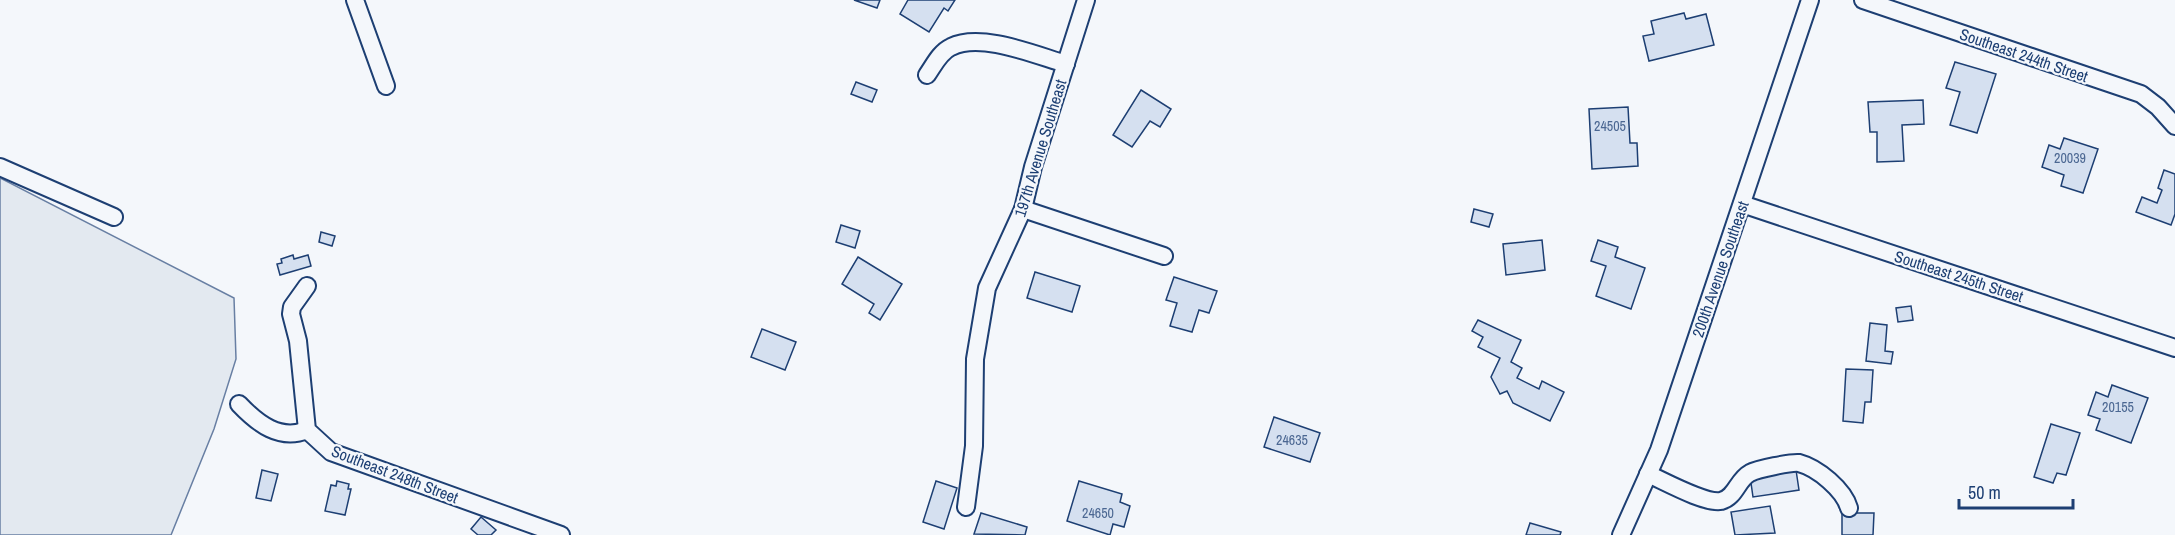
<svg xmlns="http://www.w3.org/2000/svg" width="2175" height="535" font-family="'Archivo Narrow',sans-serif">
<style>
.green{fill:#e3e9f0;stroke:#687fa3;stroke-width:1.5}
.building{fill:#d5e0f0;stroke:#1d3f73;stroke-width:1.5}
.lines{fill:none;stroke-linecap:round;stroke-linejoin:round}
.minor-casing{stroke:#1d3f73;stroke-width:20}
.minor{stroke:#f4f7fb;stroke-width:16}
.labels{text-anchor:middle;stroke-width:4.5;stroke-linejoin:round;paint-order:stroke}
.number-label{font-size:14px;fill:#4b6792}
.street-label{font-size:16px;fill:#1d3f73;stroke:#f4f7fb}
</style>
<rect width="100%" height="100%" fill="#f4f7fb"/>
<polygon class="green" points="0,178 234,298 236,359 214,429 171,535 0,535"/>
<g class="building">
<polygon points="854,0 880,0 877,8"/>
<polygon points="908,0 955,0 948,11 944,8 929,32 900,14"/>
<polygon points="1684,13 1686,19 1706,14 1714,45 1649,61 1643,36 1654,34 1651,21"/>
<polygon points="1955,62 1996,74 1977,133 1950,125 1960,92 1946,88"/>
<polygon points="856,82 877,90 872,102 851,94"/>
<polygon points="1141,90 1171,109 1160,127 1150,121 1132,147 1113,135"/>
<polygon points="1923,100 1924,124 1902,125 1904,161 1877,162 1877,132 1870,132 1868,102"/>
<polygon points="1628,107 1630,143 1637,143 1638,166 1592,169 1589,109"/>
<polygon points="2064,138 2098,149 2083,193 2061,186 2064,175 2042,167 2049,145 2060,149"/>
<polygon points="2164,170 2175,174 2175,214 2171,225 2136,212 2142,197 2157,203 2162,190 2158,188"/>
<polygon points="1474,209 1493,214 1489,227 1471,222"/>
<polygon points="841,225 860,231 855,248 836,242"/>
<polygon points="321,232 335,236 332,246 319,242"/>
<polygon points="1542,240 1545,270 1506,275 1503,244"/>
<polygon points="1598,240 1618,247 1615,257 1645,268 1631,309 1596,296 1606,266 1591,261"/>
<polygon points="293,255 294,259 308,255 311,266 280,275 277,264 282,263 281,259"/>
<polygon points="858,257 902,284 880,320 869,313 874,304 842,284"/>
<polygon points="1035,272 1080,286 1072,312 1027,298"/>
<polygon points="1174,277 1217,291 1209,313 1199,310 1192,332 1170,326 1177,303 1166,300"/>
<polygon points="1911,306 1913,320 1898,322 1896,308"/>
<polygon points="1478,320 1521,340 1511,362 1522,368 1517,378 1539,389 1542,381 1564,392 1550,421 1513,403 1507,391 1500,394 1491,377 1500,358 1478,347 1483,337 1472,331"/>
<polygon points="1870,323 1887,325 1885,351 1893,352 1891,364 1866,361"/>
<polygon points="762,329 796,342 785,370 751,357"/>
<polygon points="1846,369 1873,370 1871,402 1865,402 1863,423 1843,421"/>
<polygon points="2112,385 2148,398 2131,443 2096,430 2100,419 2088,415 2096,392 2108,397"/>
<polygon points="1274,417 1320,433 1310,462 1264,447"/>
<polygon points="2051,424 2080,433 2066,475 2057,473 2053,483 2034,477"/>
<polygon points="262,470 278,474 271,501 256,498"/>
<polygon points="1796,470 1799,490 1753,497 1750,476"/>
<polygon points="337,481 349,484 348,489 351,489 345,515 325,511 331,485 336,486"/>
<polygon points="936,481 957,488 944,529 923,522"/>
<polygon points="1079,481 1122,494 1120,502 1130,506 1124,527 1113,524 1110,535 1067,521"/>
<polygon points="1770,506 1775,533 1735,535 1731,512"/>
<polygon points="981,513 1027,527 1025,535 974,534"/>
<polygon points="1842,513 1874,513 1873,535 1842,535"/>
<polygon points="481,517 496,530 491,535 478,535 471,529"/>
<polygon points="1530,523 1561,532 1560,535 1526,535"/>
</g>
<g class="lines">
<defs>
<g id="minor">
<polyline points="355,0 386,86"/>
<polyline points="1863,0 2141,94 2158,107 2175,126"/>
<path d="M927 75C934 65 940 52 951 47 981 32 1035 55 1066 64"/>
<polyline points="0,167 114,217"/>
<polyline points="1742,204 2175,348"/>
<polyline points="1023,209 1164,256"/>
<polyline points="307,286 292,307 291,314 298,341 307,430 331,452 561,535"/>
<path d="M239 404C258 424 280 441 307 430"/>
<path d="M1648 474C1664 481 1705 504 1721 501 1736 497 1737 480 1750 473 1757 469 1792 462 1799 463 1818 468 1844 490 1849 508"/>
<polyline points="966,507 974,446 975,359 987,288 1023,209 1033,167 1086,0"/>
<polyline points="1621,535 1659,450 1810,0"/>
</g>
</defs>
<use href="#minor" class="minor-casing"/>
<use href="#minor" class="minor"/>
</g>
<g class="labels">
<g class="number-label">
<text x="1610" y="131">24505</text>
<text x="2070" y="163">20039</text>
<text x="2118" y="412">20155</text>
<text x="1292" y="445">24635</text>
<text x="1098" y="518">24650</text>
</g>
<g class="street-label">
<text transform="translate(2024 55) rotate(19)" y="6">Southeast 244th Street</text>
<text transform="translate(1040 148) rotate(-73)" y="6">197th Avenue Southeast</text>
<text transform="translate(1720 269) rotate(-71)" y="6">200th Avenue Southeast</text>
<text transform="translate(1959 276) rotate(18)" y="6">Southeast 245th Street</text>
<text transform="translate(395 474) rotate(21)" y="6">Southeast 248th Street</text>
</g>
</g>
<path d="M1959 499v9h114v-9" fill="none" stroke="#1d3f73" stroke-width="3"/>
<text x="1968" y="499" font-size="18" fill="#1d3f73" stroke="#f4f7fb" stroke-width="4.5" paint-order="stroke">50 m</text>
</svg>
